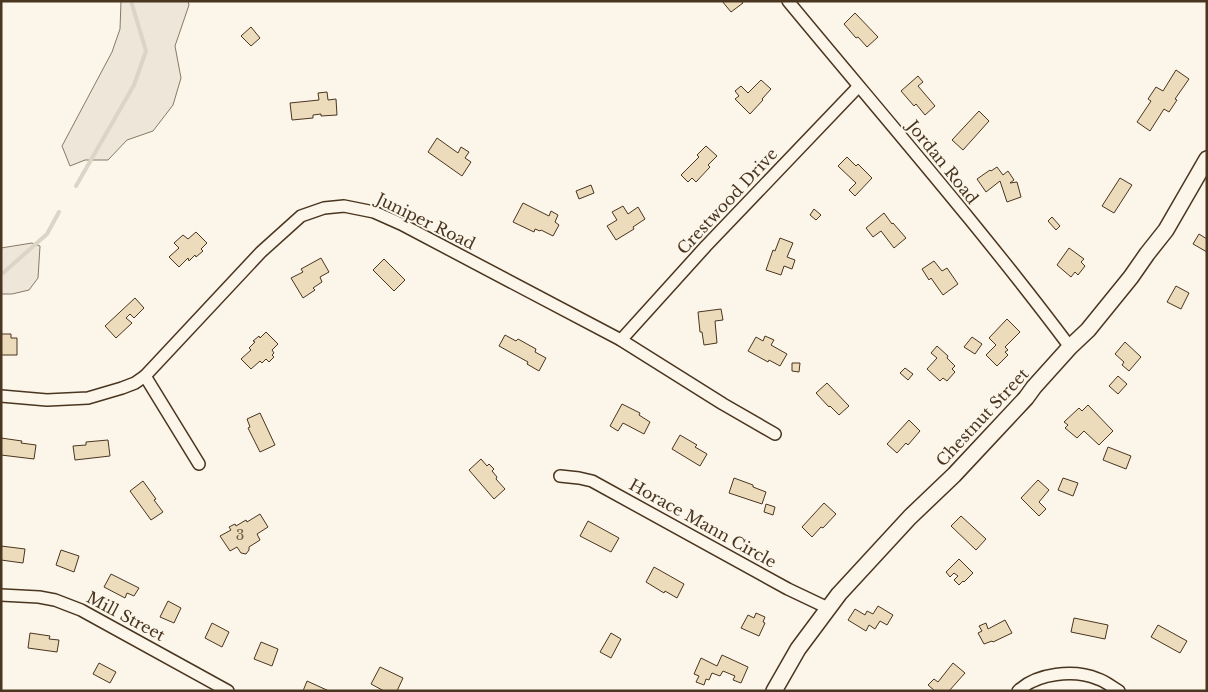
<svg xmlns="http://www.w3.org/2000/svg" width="1208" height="692" font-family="'Libre Baskerville',serif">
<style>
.green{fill:#ede6d9;stroke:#887966}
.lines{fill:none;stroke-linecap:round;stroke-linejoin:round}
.stream{stroke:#dcd4c6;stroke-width:4}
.building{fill:#ecdcbc;stroke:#4a3520}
.street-casing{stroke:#4a3520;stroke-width:14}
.secondary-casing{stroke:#4a3520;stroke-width:18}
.street{stroke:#fbf6e9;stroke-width:11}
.secondary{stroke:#fbf6e9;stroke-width:15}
.labels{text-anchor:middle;stroke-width:4;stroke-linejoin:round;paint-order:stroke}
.number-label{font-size:14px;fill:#725f47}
.street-label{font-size:16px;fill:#4a3520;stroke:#fbf6e9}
</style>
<rect width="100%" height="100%" fill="#fbf6e9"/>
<g class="green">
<polygon points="121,1 188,1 189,5 175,46 181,78 173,105 153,131 127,140 108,160 85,160 70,166 62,146 112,52 120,29"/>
<polygon points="32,243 40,246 38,278 29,290 12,294 1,294 1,248"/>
</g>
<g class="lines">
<g class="stream">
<polyline points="76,186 134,85 146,51 131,1"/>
<polyline points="1,273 3,273 47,234 59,212"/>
</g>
</g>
<g class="building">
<polygon points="722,1 741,1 743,3 731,12"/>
<polygon points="855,13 878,37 867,47 858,37 856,38 844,24"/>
<polygon points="251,27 260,38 251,46 241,36"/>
<polygon points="1176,70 1189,79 1175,99 1177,100 1169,112 1164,109 1150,131 1137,122 1151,101 1148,99 1156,87 1163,91"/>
<polygon points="918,76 923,82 918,86 935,106 925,115 916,104 914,106 901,91"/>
<polygon points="761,80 771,89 762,99 763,100 750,114 735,99 739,96 735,91 741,86 748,93"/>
<polygon points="327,92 328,100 336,99 337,115 321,116 321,114 313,115 313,118 292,120 290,103 319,100 318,93"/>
<polygon points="979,111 989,121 963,150 952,140"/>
<polygon points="437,138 458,153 461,147 469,152 465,158 471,162 462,176 428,152"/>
<polygon points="706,146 717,156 708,165 710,167 696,182 692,178 688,182 681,175 699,157 697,155"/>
<polygon points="847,157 856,166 858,164 872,178 855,196 849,190 856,183 838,166"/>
<polygon points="997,167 1003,175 1008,171 1014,180 1010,183 1017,182 1021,197 1007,202 1000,181 986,192 977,179 990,170 991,171"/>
<polygon points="1120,178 1132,185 1114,213 1102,206"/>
<polygon points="591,185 594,193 579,199 576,191"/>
<polygon points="523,203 549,216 551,211 558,215 555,222 559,225 553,236 541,230 540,231 535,229 534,232 513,222"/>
<polygon points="623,206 628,214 638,207 645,219 633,227 634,229 616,240 607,226 617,220 612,212"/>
<polygon points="814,209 821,215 816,220 810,215"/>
<polygon points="884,213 892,224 893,223 906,238 894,248 881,231 873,237 866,228"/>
<polygon points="1052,217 1060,226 1056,230 1048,221"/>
<polygon points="196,232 207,243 201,249 203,251 196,257 195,255 189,261 188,258 179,267 169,257 179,248 174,243 183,235 188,239"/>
<polygon points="1199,234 1207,239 1207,252 1193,244"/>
<polygon points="780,238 793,243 787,257 795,260 792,269 784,266 781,275 766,270 773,250 775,251"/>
<polygon points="1069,248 1084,259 1081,262 1085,266 1078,275 1075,272 1071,277 1057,265"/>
<polygon points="321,258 329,272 320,277 322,282 313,288 315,290 303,298 291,278 303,272 301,269"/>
<polygon points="384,259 405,280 394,291 373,270"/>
<polygon points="934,261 942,271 947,268 958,284 943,295 931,278 929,280 922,269"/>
<polygon points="1176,286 1189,293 1181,309 1167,302"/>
<polygon points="135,298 144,308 134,318 130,314 126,318 132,323 116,338 105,326"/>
<polygon points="721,309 723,320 715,321 717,343 704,345 702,332 700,332 698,312"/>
<polygon points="1007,319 1020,332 1005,347 1008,350 1005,352 1008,355 997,366 986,355 996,345 989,338"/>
<polygon points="266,332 278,344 272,350 274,353 272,355 274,357 269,362 266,359 262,363 260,361 251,369 241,359 251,350 249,348 255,342 253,341 259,336 260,338"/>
<polygon points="1,334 11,334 11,338 17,338 17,355 1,355"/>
<polygon points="505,335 516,341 518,339 536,349 535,352 546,358 539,371 527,364 528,362 499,346"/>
<polygon points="765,336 774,340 771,345 787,354 780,366 769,360 768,362 748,351 756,337 763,341"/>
<polygon points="972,337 982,344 975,354 964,347"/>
<polygon points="1125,342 1141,357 1129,371 1122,365 1124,362 1115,354"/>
<polygon points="937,346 948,356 947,358 955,366 952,369 955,372 947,381 943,378 940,381 927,369 937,358 931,353"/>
<polygon points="792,363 800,363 799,372 792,371"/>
<polygon points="905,368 913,374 908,380 900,373"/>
<polygon points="1118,376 1127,384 1118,394 1109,386"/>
<polygon points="827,383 849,406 839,415 830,406 829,407 816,393"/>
<polygon points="622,404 640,413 639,415 650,422 644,434 623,423 618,431 610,426"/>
<polygon points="1088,405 1113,431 1099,445 1084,431 1077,438 1065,428 1068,425 1064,422 1079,408 1082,411"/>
<polygon points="260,413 275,445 260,452 248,428 250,427 247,419"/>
<polygon points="909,420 920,431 908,445 906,443 897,453 887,444"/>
<polygon points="680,435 697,445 695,447 707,454 700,466 672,449"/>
<polygon points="1,438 22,441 21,443 36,445 34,459 1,455"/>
<polygon points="108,440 110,456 75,460 73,446 86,445 86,442"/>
<polygon points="1108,447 1131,456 1126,469 1103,460"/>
<polygon points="481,459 487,466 489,464 494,469 492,471 497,477 496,479 505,489 494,499 469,470"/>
<polygon points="734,478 753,485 753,487 766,492 762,504 729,493"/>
<polygon points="1063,478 1078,483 1073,496 1058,490"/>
<polygon points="1038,480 1049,490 1039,502 1046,509 1039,516 1021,498"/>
<polygon points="143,481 156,499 154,500 163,512 151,520 130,491"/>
<polygon points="824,503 836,514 823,528 821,527 812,537 802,527"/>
<polygon points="766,504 775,507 773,515 764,512"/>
<polygon points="260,514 268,527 257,534 260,540 249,547 249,550 246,554 241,553 237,547 230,551 220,536 231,530 229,527 235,524 236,526 246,520 247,522"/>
<polygon points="961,516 986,539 976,550 951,526"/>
<polygon points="588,521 619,538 611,552 580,536"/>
<polygon points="1,546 25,549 23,563 1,560"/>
<polygon points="61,550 79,556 74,572 56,565"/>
<polygon points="959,559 973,573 964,582 963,581 959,585 954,580 958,576 954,573 950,577 946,572"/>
<polygon points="654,567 684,584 677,598 665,591 664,593 646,582"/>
<polygon points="111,574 139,588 134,596 127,593 125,598 104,587"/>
<polygon points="168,601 181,608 174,623 160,617"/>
<polygon points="878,606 893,615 887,625 880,621 875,629 869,625 866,631 848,620 855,609 865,615 867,611 873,614"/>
<polygon points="756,613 765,617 763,622 765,623 759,636 741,628 748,615 754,618"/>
<polygon points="1074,618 1108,625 1105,639 1071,632"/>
<polygon points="1005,620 1012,633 993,642 992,641 984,644 978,633 982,631 979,626 986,623 988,629"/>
<polygon points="212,623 229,632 222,647 205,638"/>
<polygon points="1158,625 1187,641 1180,653 1151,637"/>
<polygon points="30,633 50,636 49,639 59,640 57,652 28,648"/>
<polygon points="611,633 621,639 611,658 600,652"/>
<polygon points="261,642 278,649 272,666 254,659"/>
<polygon points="722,655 748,667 741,683 733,680 735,676 723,671 720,676 712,673 709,680 706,679 704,685 696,682 699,676 694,674 701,658 717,666"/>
<polygon points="99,663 116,672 110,683 93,674"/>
<polygon points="953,663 965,673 949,691 935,691 928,685 934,679 938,682"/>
<polygon points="380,667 403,678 397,691 384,691 371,684"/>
<polygon points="307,681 329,691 303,691"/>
</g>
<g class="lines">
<defs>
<g id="street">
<path d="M788 1C883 116 981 228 1070 347"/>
<polyline points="621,340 706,246 858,87"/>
<polyline points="145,376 199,464"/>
<polyline points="1,396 47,400 88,398 122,388 135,383 145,376 261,252 301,216 324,208 344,206 374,212 401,224 621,340 723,404 775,434"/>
<polyline points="560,476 579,478 592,481 788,589 828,608"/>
<polyline points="1,595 39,597 55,600 81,610 228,691"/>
<path d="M1018 691C1037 673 1074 669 1098 679 1105 681 1112 687 1119 691"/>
</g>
<polyline id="secondary" points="774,691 798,649 839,594 910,517 954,475 1026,398 1034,387 1070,347 1088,330 1131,277 1147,254 1166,230 1207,159"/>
</defs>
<use href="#street" class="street-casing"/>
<use href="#secondary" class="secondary-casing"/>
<use href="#street" class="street"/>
<use href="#secondary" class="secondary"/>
</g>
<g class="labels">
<g class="number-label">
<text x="240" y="540">3</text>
</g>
<g class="street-label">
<text transform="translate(943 162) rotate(51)" y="6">Jordan Road</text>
<text transform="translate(727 201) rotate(-47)" y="6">Crestwood Drive</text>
<text transform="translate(426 221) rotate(26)" y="6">Juniper Road</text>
<text transform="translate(982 417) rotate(-47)" y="6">Chestnut Street</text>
<text transform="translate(703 523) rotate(29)" y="6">Horace Mann Circle</text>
<text transform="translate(126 616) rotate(28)" y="6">Mill Street</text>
</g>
</g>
<rect width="1208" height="692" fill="none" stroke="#4a3520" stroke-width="5"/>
</svg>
